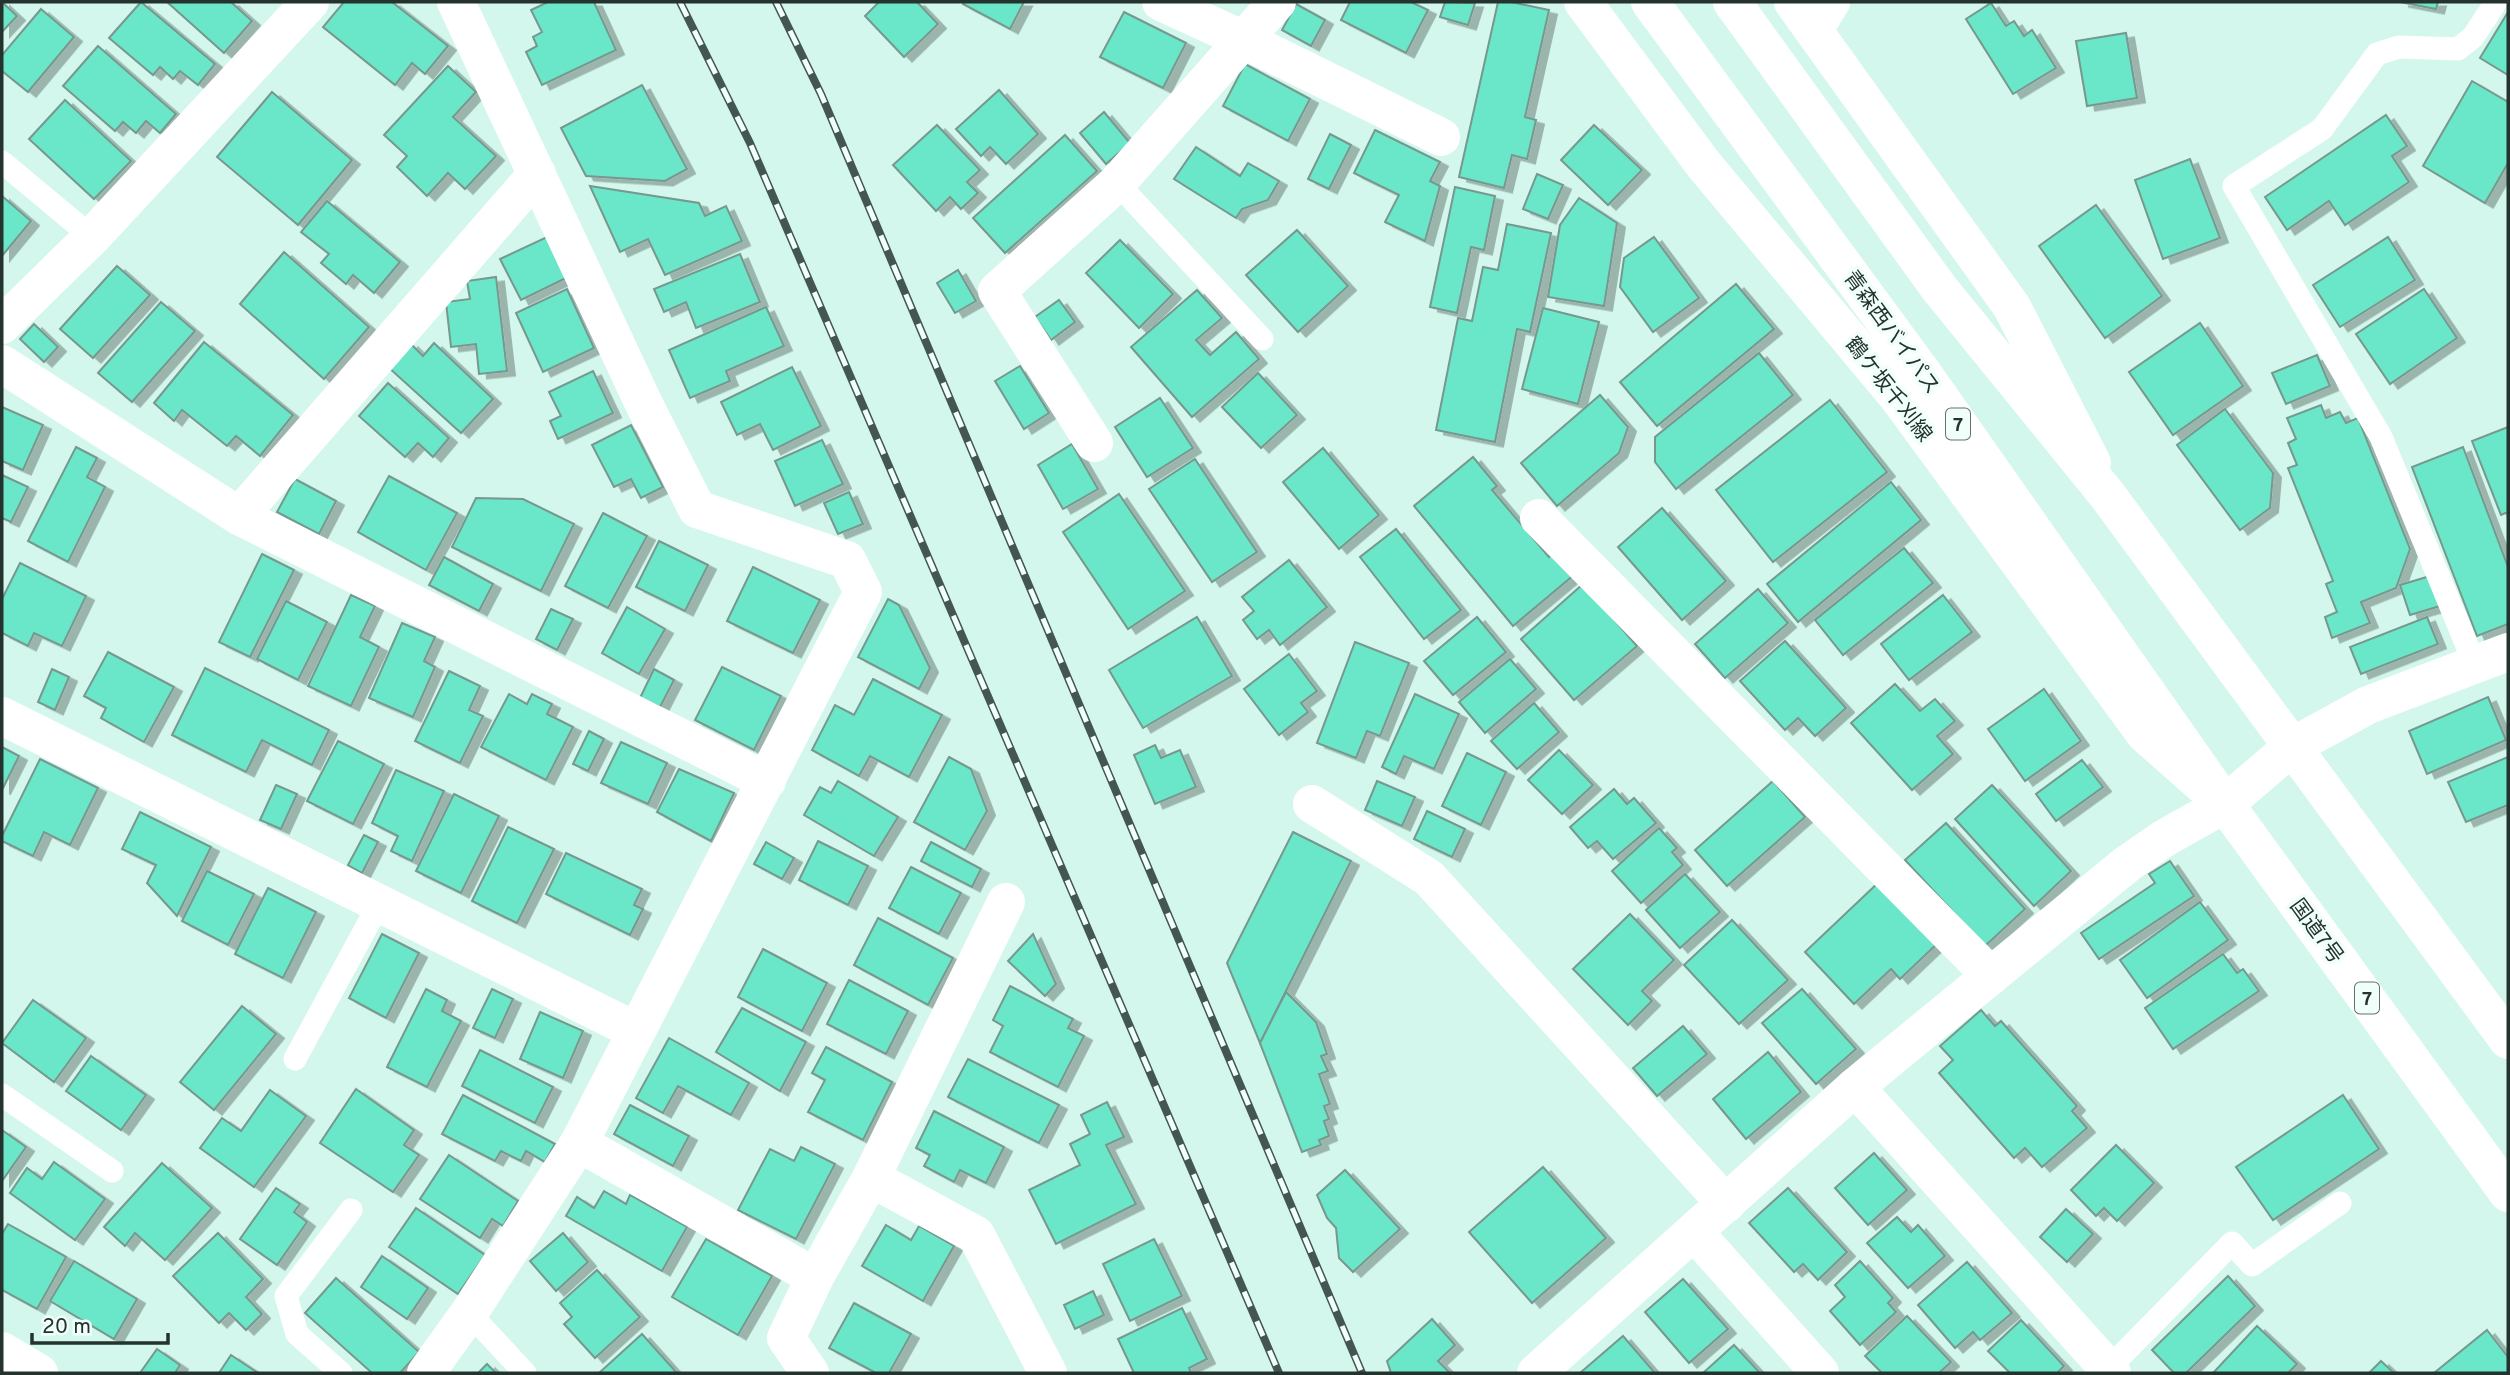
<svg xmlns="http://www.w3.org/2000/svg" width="2510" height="1375" font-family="Overpass,'Noto Sans JP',sans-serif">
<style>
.building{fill:#6be6c8;stroke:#76988e;stroke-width:2;filter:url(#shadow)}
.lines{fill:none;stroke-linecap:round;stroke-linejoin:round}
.service{stroke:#fff;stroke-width:23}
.minor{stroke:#fff;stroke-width:38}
.tertiary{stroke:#fff;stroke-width:38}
.secondary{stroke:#fff;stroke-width:38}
.trunk{stroke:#fff;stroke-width:38}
.rail-casing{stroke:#445651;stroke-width:8}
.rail{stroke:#f0fffa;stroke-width:5;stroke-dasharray:16;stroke-linecap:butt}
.labels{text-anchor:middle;stroke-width:7;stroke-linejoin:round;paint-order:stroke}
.shield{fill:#f0fffa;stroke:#62706c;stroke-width:2}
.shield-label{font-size:19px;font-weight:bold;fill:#25332f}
.street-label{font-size:21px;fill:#25332f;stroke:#f0fffa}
</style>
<defs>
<filter id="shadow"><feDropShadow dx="8" dy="4.5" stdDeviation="0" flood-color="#0004"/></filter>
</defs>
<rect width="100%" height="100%" fill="#d3f7ec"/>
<g class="building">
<polygon points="2,2 17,16 2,32"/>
<polygon points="141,2 215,64 198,85 180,71 173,79 160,67 153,75 109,38"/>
<polygon points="167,2 231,2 252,21 224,53"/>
<polygon points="344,2 392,2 448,46 425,74 412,63 395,85 323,27"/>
<polygon points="548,2 594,2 616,50 542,85 526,52 537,46 533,37 542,32 531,10"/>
<polygon points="879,2 917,2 938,24 904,57 865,16"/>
<polygon points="964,2 1024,2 1010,29 963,4"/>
<polygon points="1350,2 1411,2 1428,10 1406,53 1341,20"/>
<polygon points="1445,2 1475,3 1468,25 1440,17"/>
<polygon points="1498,2 1511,2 1549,10 1525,117 1536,120 1527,159 1512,155 1504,188 1459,177"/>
<polygon points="2400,2 2438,2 2436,9"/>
<polygon points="1991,3 2006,26 2014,21 2024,36 2032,30 2056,68 2013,94 1966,19"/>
<polygon points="1296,4 1325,20 1311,46 1282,30"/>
<polygon points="41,9 74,37 28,92 2,71 2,55"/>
<polygon points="1124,12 1186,43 1163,88 1100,57"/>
<polygon points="2508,12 2508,75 2480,58"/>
<polygon points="2126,33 2137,98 2087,106 2076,41"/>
<polygon points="98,46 176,114 160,133 146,121 136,133 123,122 115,131 63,86"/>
<polygon points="1245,64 1310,99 1288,141 1223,106"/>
<polygon points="448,66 476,92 453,117 496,156 465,189 448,173 427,196 397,167 407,156 384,135"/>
<polygon points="2472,81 2508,102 2508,163 2485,203 2423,166"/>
<polygon points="642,85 687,169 665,181 586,176 561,128"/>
<polygon points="999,90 1038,134 1006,164 990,147 981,156 956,129"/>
<polygon points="272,92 352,160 298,225 217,157"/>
<polygon points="65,100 131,161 94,199 29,139"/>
<polygon points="1104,112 1130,143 1106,164 1080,133"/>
<polygon points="2386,115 2407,146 2392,156 2409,182 2345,225 2329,201 2287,230 2265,197"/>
<polygon points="937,125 980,170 967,182 978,193 961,209 950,197 936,211 893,165"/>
<polygon points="1594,125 1642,170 1608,205 1561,160"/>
<polygon points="1375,130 1440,162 1430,181 1440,186 1425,241 1385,222 1399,195 1354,173"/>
<polygon points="1330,134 1351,145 1329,189 1308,179"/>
<polygon points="1065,135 1097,171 1005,253 973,218"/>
<polygon points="1196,147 1240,176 1248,163 1279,181 1268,200 1242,209 1236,218 1174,179"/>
<polygon points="2190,159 2220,238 2163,259 2135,180"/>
<polygon points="1537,174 1563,185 1548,219 1523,209"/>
<polygon points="590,186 699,203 705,216 726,206 742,241 665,275 648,239 620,252"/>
<polygon points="1455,187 1495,196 1484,250 1471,247 1457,313 1430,307"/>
<polygon points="2,196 31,221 2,256"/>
<polygon points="1579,198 1617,223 1604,306 1548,297 1560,225"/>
<polygon points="327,201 400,262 374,293 353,275 346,284 321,263 329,254 301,232"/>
<polygon points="2096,205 2162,296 2105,338 2039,246"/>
<polygon points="1507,224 1551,233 1530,332 1517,329 1495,442 1436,430 1458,318 1472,321 1483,267 1498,270"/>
<polygon points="1297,230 1348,286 1298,332 1246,275"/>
<polygon points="547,237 566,278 521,300 500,259"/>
<polygon points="1654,237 1699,298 1653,332 1620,287 1624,258"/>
<polygon points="2388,237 2415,280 2340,327 2313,285"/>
<polygon points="1120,240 1173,294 1139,328 1086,273"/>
<polygon points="284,252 369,327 324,379 240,304"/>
<polygon points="740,254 760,302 696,328 686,302 664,312 654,289"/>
<polygon points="117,266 150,295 93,358 60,329"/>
<polygon points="958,270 976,301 955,313 937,283"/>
<polygon points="496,277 507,371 479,374 476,344 451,347 446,302 470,299 467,281"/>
<polygon points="1736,284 1774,329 1657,426 1620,382"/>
<polygon points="567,289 594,348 543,372 516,313"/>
<polygon points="2424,289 2457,338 2390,384 2356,334"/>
<polygon points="1197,290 1222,318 1196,340 1210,355 1236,332 1259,359 1192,417 1131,347"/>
<polygon points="1059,300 1075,322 1051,340 1035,317"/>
<polygon points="161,302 195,331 132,402 98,373"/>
<polygon points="766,307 784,346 726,371 730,381 690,398 669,350"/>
<polygon points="1543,308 1599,322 1578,404 1522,389"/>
<polygon points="2200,323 2243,386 2173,435 2129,372"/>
<polygon points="34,324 58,347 44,362 20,339"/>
<polygon points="204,342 293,415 260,456 236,436 227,446 182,410 174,421 154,403"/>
<polygon points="410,343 423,356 434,343 493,399 461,433 388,367"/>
<polygon points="1759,353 1793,395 1676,489 1655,462 1655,437"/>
<polygon points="2317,355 2330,386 2286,404 2272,373"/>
<polygon points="1020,366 1049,413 1024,429 995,381"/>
<polygon points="792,367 821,426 773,450 760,424 737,435 721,402"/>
<polygon points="593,371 613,413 558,439 550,421 561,416 549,392"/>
<polygon points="1258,373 1297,415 1261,448 1222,407"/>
<polygon points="388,383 449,438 433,457 418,443 405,457 359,416"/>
<polygon points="1600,395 1628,427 1619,453 1557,506 1521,463"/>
<polygon points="1160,398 1193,448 1147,477 1115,427"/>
<polygon points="1830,400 1887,472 1773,562 1716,490"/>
<polygon points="2321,405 2326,418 2340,412 2346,423 2358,418 2410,549 2396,588 2361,602 2370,623 2332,638 2325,617 2337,612 2326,584 2333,581 2288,468 2297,465 2288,443 2296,439 2287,418"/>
<polygon points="2,407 43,425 23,470 2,461"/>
<polygon points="2225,409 2273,473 2270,508 2240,530 2177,445"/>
<polygon points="631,425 663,487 641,498 631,479 614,487 592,445"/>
<polygon points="2508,427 2508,512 2501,515 2472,441"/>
<polygon points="822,440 843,484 795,506 775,461"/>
<polygon points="1072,444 1098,489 1063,509 1038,465"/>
<polygon points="76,447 97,458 87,477 105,487 68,562 28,541"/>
<polygon points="2463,447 2508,567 2508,624 2477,636 2412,467"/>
<polygon points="1323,448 1379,515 1339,549 1283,482"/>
<polygon points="1473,457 1497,486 1492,490 1549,557 1556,551 1575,574 1513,626 1414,506"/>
<polygon points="1195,459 1257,552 1212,582 1149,489"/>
<polygon points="2,475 28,487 11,522 2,518"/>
<polygon points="389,476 457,513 426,570 358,532"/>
<polygon points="295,479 336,501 319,534 277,512"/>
<polygon points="1891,482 1921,520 1798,622 1767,584"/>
<polygon points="849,492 863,524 838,534 824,503"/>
<polygon points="1119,494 1185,591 1128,629 1063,532"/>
<polygon points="476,498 523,499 574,524 541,591 452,547"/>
<polygon points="1662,508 1726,581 1682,620 1618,547"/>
<polygon points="603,513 647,536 608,608 565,586"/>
<polygon points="1396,529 1461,610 1424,639 1360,557"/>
<polygon points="659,541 708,565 685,611 636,587"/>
<polygon points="1904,548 1933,583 1843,655 1815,620"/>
<polygon points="262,554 294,570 250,657 219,642"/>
<polygon points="444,557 493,584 479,611 429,585"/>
<polygon points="1289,560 1327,607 1280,645 1269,630 1257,639 1243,620 1254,611 1242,597"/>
<polygon points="20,563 86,596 62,646 34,633 28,646 2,633 2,599"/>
<polygon points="753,567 820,600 793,653 727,621"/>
<polygon points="2430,576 2440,606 2410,615 2400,585"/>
<polygon points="1583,584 1637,646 1574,700 1521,639"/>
<polygon points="1758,589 1788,623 1725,678 1695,644"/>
<polygon points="351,595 375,606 360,637 379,647 351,706 308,686"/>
<polygon points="1943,595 1972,632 1909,680 1881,644"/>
<polygon points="888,599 899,605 930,668 919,689 858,657"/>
<polygon points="286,601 327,622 298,680 257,659"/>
<polygon points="627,607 665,629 639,674 602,653"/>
<polygon points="551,609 573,619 557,650 536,639"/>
<polygon points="1197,617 1232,676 1143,728 1109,670"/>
<polygon points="1477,617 1506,652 1453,695 1424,661"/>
<polygon points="2427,617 2438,644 2361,674 2350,647"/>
<polygon points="402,623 435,637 424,661 435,667 413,717 369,698"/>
<polygon points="1785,641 1846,708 1815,736 1798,718 1785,730 1740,681"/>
<polygon points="1355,642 1409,663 1380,736 1367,731 1356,758 1317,743"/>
<polygon points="108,652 174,687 144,742 101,718 106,708 84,696"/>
<polygon points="1289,654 1317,691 1301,703 1308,712 1279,735 1244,689"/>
<polygon points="1510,659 1536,689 1485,733 1459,702"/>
<polygon points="722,667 781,696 754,750 695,720"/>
<polygon points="205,668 329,730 312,765 262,740 246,772 172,735"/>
<polygon points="52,669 69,677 55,710 38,702"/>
<polygon points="654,669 674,680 660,707 640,698"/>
<polygon points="449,671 480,686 469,710 483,716 460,763 415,741"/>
<polygon points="873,679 942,715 909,777 870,756 859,776 812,750 835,705 854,715"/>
<polygon points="1895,684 1920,711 1935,699 1955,721 1937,736 1953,754 1912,790 1851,723"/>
<polygon points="2044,689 2081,741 2025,781 1988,729"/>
<polygon points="509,694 527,704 532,694 552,704 547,714 573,727 546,780 481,747"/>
<polygon points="1415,694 1459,714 1434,769 1404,756 1396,774 1382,767"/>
<polygon points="2488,697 2506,740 2427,774 2409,731"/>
<polygon points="1534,703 1559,732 1517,769 1491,741"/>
<polygon points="589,731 604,739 588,771 573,764"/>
<polygon points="338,741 384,764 353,824 307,801"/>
<polygon points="621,742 667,763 648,804 601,783"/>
<polygon points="1155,745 1161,758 1180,750 1196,787 1155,804 1134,755"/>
<polygon points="2,747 19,756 2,790"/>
<polygon points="1559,750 1593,785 1562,814 1528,780"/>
<polygon points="1467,753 1506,772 1481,825 1442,806"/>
<polygon points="949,757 971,769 987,811 965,850 914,822"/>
<polygon points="2508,757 2508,805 2466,822 2448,782"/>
<polygon points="40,759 98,788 70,845 44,832 33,856 2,841 2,836"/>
<polygon points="2082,760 2103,787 2056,821 2036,794"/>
<polygon points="679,769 734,793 711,841 657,812"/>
<polygon points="396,770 444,791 412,861 391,851 398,836 372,823"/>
<polygon points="838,781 898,817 874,856 804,815 820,787 831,793"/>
<polygon points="1377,781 1415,797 1402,826 1365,810"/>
<polygon points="1773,781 1805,817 1727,886 1695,850"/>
<polygon points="276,785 297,794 281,829 260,820"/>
<polygon points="1992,785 2071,871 2034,906 1955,819"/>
<polygon points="1614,789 1627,804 1634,798 1656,823 1613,859 1597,841 1588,848 1570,827"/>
<polygon points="454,794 499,816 461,893 416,871"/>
<polygon points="1427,811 1465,829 1452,857 1414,839"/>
<polygon points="140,812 211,847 177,916 147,883 156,865 122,849"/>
<polygon points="1946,823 2025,909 1985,946 1905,860"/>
<polygon points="508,827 554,849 517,923 472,901"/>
<polygon points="1659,828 1677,848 1672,852 1683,865 1641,903 1612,871"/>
<polygon points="1293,832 1351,861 1260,1043 1227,963"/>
<polygon points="364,835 378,842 362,873 348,865"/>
<polygon points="818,841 868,866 848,905 799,880"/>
<polygon points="766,842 794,858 782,879 754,864"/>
<polygon points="931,842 981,869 972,887 921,861"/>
<polygon points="566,853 642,889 634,905 643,909 630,935 546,894"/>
<polygon points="2170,861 2194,896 2099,959 2081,933 2155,883 2149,874"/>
<polygon points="911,867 961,893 939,934 889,908"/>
<polygon points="207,871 254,894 228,945 182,921"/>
<polygon points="1685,874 1720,912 1680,948 1646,910"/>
<polygon points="1880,881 1939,942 1900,979 1891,969 1854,1004 1805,952"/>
<polygon points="268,888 316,912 283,978 235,954"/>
<polygon points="2200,902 2228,940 2147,998 2120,960"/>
<polygon points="1630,914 1674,960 1642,991 1652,1001 1628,1025 1573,969"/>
<polygon points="878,918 953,958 928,1005 854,965"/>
<polygon points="1732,920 1788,980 1739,1024 1684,965"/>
<polygon points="382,934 419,953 386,1018 349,998"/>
<polygon points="1033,934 1056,984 1045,996 1008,961"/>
<polygon points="763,949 827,983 802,1031 738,997"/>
<polygon points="2223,954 2237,973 2243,969 2259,991 2173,1049 2145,1008"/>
<polygon points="849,980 908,1011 886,1054 827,1024"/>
<polygon points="1010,986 1073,1019 1068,1028 1084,1036 1058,1087 990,1052 1003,1026 993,1020"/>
<polygon points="426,989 447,1000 442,1011 461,1021 427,1087 387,1067"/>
<polygon points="492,989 513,999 495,1038 473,1028"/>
<polygon points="1802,989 1856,1049 1816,1084 1762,1023"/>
<polygon points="1286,992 1316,1022 1327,1054 1321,1056 1328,1071 1319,1074 1330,1104 1324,1106 1329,1119 1324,1121 1329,1136 1319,1140 1321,1145 1302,1152 1260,1043"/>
<polygon points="33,1000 86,1038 54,1082 2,1043"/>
<polygon points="242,1006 276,1034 214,1110 180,1082"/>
<polygon points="742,1008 806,1042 780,1091 716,1052"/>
<polygon points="1981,1010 1995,1026 2001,1021 2077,1106 2072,1111 2087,1128 2042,1167 2025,1148 2014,1158 1939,1073 1953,1060 1940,1046"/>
<polygon points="540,1012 583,1031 563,1078 520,1059"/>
<polygon points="1683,1026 1707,1054 1657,1096 1633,1068"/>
<polygon points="669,1038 749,1083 731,1115 678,1086 663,1113 636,1098"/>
<polygon points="826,1047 892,1082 863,1140 808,1112 825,1080 812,1073"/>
<polygon points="480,1050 553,1087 535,1123 462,1086"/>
<polygon points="1768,1052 1801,1092 1746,1139 1713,1099"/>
<polygon points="91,1056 146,1095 121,1130 66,1091"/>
<polygon points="968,1059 1059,1105 1039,1143 948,1097"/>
<polygon points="356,1089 414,1130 404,1145 419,1155 393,1192 320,1143"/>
<polygon points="270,1090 306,1116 254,1187 200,1148 222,1118 241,1131"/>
<polygon points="463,1095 555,1144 545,1162 526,1151 521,1161 501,1151 495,1161 442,1134"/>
<polygon points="2343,1095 2379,1149 2273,1220 2236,1167"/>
<polygon points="1107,1102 1124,1137 1106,1145 1136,1204 1056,1244 1029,1190 1080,1165 1070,1144 1090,1134 1081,1115"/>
<polygon points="630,1105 689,1136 673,1166 614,1134"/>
<polygon points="934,1111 1004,1147 986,1183 960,1170 954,1182 924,1166 930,1155 916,1148"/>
<polygon points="2,1130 26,1147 2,1181"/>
<polygon points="2116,1145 2154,1183 2117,1221 2104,1208 2096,1216 2071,1190"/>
<polygon points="801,1147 835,1164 796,1239 738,1210 770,1149 794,1161"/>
<polygon points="1874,1153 1907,1190 1868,1225 1835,1188"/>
<polygon points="449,1155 518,1201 503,1226 492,1219 480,1238 420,1199"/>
<polygon points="54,1162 105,1199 75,1240 10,1193 27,1168 42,1179"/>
<polygon points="162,1163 212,1208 165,1260 135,1233 125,1246 104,1227"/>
<polygon points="1543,1167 1606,1238 1532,1303 1469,1232"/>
<polygon points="1345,1170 1400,1229 1353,1272 1339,1258 1336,1228 1327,1218 1317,1195"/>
<polygon points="276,1188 300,1204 294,1212 307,1222 277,1265 240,1239"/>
<polygon points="1788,1188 1847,1252 1818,1280 1803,1264 1794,1272 1749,1223"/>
<polygon points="604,1191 626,1204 630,1195 687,1227 662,1271 566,1216 577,1197 594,1208"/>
<polygon points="416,1208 485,1255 458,1294 389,1247"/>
<polygon points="2066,1209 2093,1234 2067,1262 2040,1237"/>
<polygon points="1897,1217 1911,1232 1918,1225 1945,1256 1908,1288 1867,1243"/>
<polygon points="8,1224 66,1257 37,1309 2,1290 2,1234"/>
<polygon points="886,1225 911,1240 919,1226 954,1246 923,1301 862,1266"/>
<polygon points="218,1233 263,1279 246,1297 262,1314 246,1330 229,1313 219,1323 173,1276"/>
<polygon points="563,1233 588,1262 556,1291 530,1261"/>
<polygon points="706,1239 772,1276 738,1335 672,1297"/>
<polygon points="1154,1239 1182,1296 1130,1321 1103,1264"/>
<polygon points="382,1256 428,1288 407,1319 361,1287"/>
<polygon points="74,1261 137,1299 114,1339 50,1301"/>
<polygon points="1860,1261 1893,1298 1888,1303 1896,1312 1860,1345 1830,1311 1845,1297 1835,1285"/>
<polygon points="1967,1262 2012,1313 1980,1340 1973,1332 1955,1348 1918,1305"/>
<polygon points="597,1270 640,1317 595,1358 564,1324 572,1317 560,1303"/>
<polygon points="2228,1276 2255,1306 2186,1373 2174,1373 2152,1350"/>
<polygon points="336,1278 419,1352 400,1373 372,1373 305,1313"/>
<polygon points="1683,1279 1728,1329 1689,1363 1645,1312"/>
<polygon points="1093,1291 1104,1315 1075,1329 1064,1305"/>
<polygon points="854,1303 911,1334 889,1373 876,1373 829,1348"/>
<polygon points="1182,1308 1207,1359 1189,1368 1191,1373 1134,1373 1118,1339"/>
<polygon points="1907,1316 1951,1362 1939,1373 1882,1373 1865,1356"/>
<polygon points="1432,1319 1455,1345 1438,1361 1450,1373 1391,1373 1387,1361"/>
<polygon points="2021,1320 2064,1366 2057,1373 2010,1373 1988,1351"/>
<polygon points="2257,1326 2297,1364 2288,1373 2213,1373"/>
<polygon points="2487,1330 2508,1357 2508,1373 2434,1373"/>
<polygon points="642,1334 677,1373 599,1373"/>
<polygon points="1623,1336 1655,1373 1580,1373"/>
<polygon points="1734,1345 1760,1373 1703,1373"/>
<polygon points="157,1349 180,1365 175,1373 140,1373"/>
<polygon points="231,1355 258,1373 219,1373"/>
<polygon points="2381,1361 2394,1373 2369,1373"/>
<polygon points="487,1364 496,1373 478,1373"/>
</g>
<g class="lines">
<g class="service">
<polyline points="2,162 92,237"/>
<polyline points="1117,183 1262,339"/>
<polyline points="2475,665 2381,437 2234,186 2322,129 2377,54 2399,47 2458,49 2473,37 2496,2"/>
<polyline points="295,1059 379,904"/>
<polyline points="2,1095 112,1171"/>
<polyline points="469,1313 525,1373"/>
<polyline points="2108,1369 2232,1243 2252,1265 2340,1203"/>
<polyline points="341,1373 297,1334 286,1296 351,1210"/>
</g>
<g class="minor">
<polyline points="1161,2 1244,40 1441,137"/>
<polyline points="1814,30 1831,2"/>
<polyline points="2,325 92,237 310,2"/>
<polyline points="2,364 239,516 767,781"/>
<polyline points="1094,443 997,291 1117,183 1277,2"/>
<polyline points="239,516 537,174"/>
<polyline points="1539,518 1991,976"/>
<polyline points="2,716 636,1031"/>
<polyline points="1312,804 1429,878 1726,1204"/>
<polyline points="1855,1087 2112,1373"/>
<polyline points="579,1143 815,1277"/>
<polyline points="871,1178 976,1235 1048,1373"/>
<polyline points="1695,1233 1820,1373"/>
<polyline points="2,1351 39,1373"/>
<polyline points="426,1373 469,1313 579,1143 863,592 847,560 697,509 643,402 456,2"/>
<polyline points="810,1373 786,1338 815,1277 871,1178 1006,902"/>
<polyline points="1536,1373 1855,1087 2127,864 2163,839 2225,804 2293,746"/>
</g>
<polyline class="tertiary" points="2293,746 2368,705 2508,652"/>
<g class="secondary">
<polyline points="1583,2 1704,165 1898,397 2145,734 2205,787"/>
<polyline points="1793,2 2012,307 2092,463"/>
</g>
<g class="trunk">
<polyline points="1650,2 1924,375 2225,804 2508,1193"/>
<polyline points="1732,2 1939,288 2108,496 2508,1040"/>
</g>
<defs>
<g id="rail">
<polyline points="680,2 750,143 1279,1373"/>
<polyline points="776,2 821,94 1362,1373"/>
</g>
</defs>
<use href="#rail" class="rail-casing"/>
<use href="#rail" class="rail"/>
</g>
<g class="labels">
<g class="shield">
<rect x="1946" y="408.5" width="24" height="31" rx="5"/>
<rect x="2355" y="982.5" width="24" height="31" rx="5"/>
</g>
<g class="shield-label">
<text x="1958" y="431">7</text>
<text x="2367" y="1005">7</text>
</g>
<g class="street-label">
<text transform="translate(1892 332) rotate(54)" y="7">青森西バイパス</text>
<text transform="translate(1889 389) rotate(52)" y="7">鶴ケ坂千刈線</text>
<text transform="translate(2317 931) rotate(54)" y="7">国道7号</text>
</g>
</g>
<rect width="2510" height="1375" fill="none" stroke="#25332f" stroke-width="7"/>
<path d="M32 1333v10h136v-10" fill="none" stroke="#25332f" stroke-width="3.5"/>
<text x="42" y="1333" font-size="21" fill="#25332f" stroke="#f0fffa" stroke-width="5" paint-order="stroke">20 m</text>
</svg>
